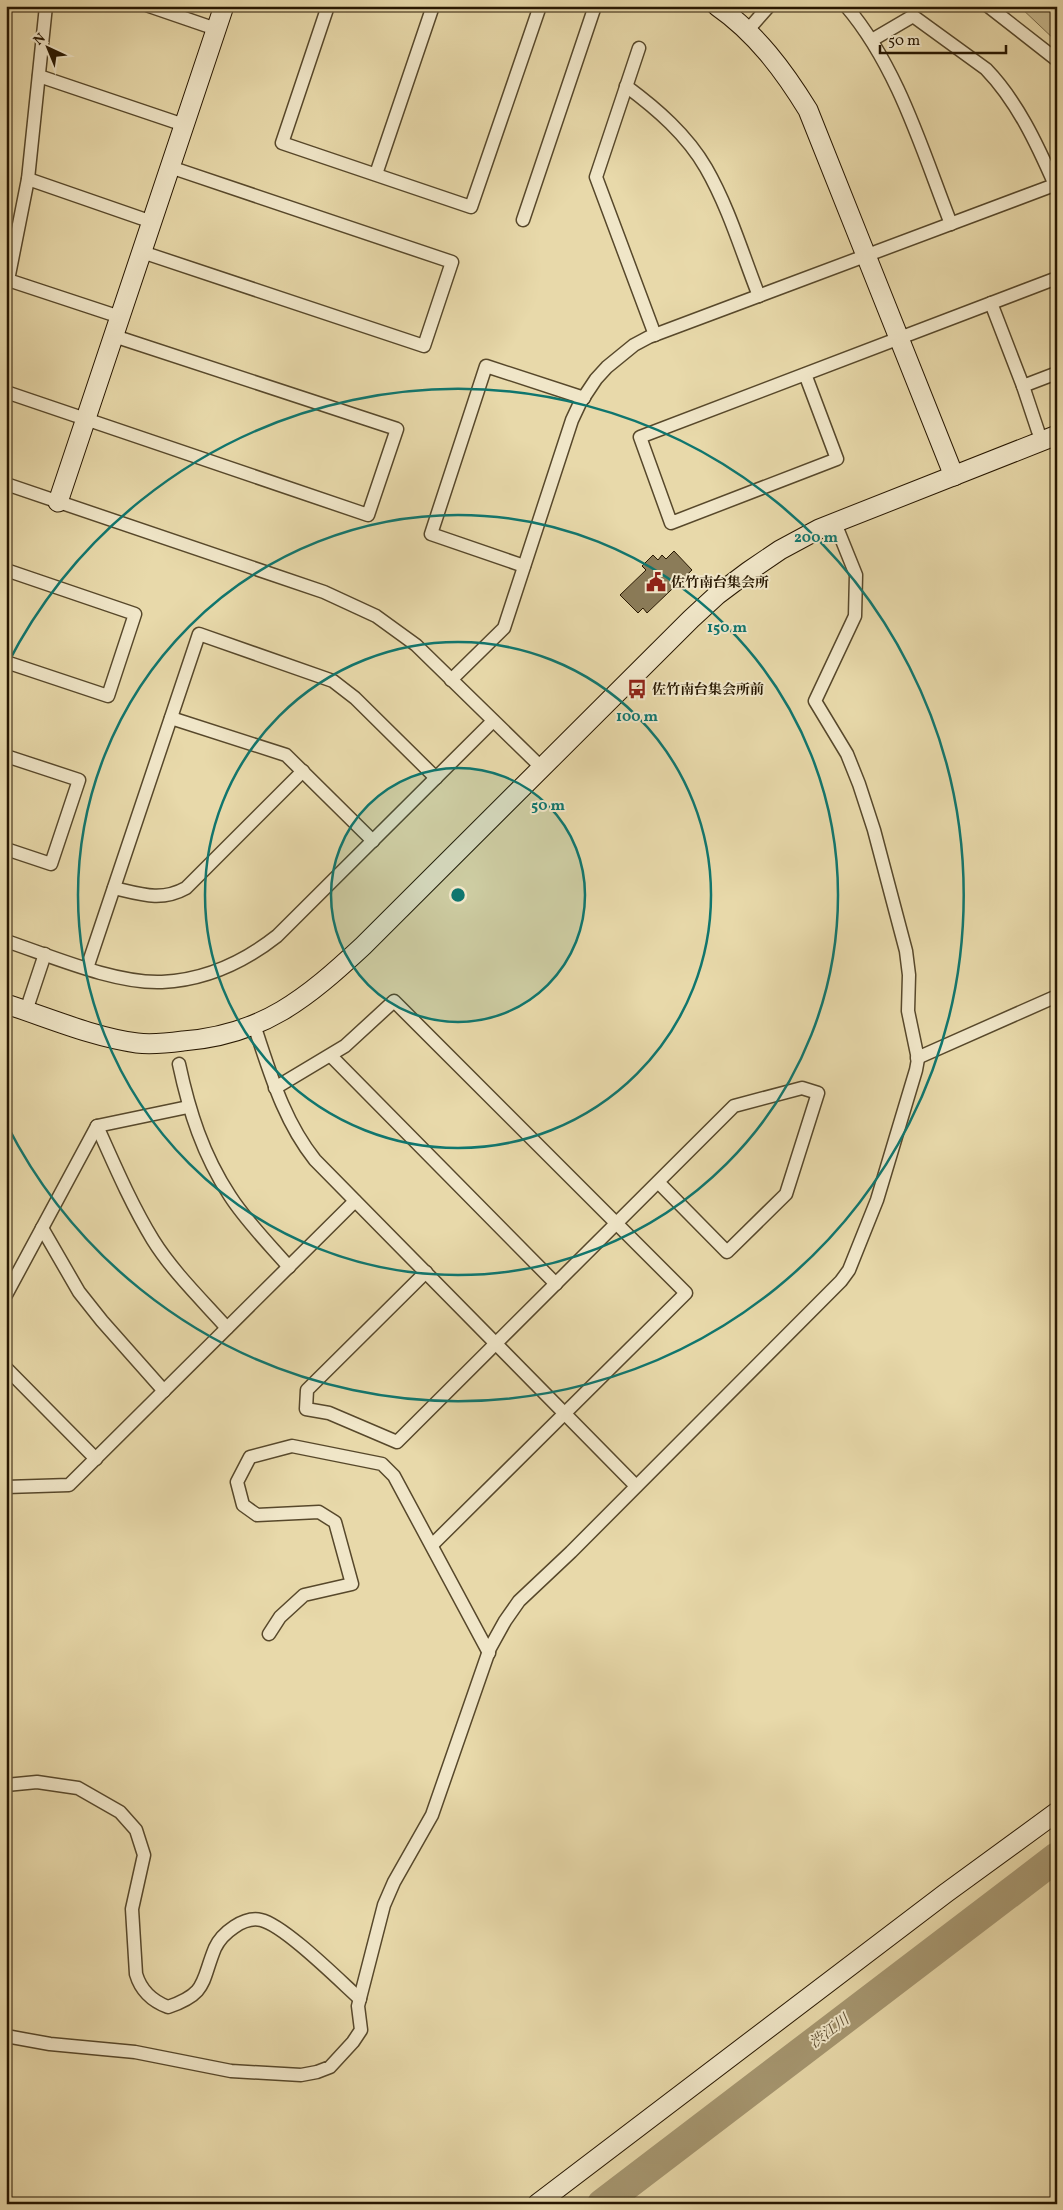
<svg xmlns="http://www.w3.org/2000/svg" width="1063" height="2210" font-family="Vollkorn,'Noto Serif JP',serif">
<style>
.green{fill:#c7b88d;stroke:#776847}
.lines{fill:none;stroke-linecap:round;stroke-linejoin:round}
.river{stroke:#a69771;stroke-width:30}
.building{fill:#8b7c59;stroke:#271701}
.street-casing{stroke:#57482b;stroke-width:15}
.secondary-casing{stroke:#271701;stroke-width:21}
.street{stroke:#f0e6c8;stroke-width:12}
.secondary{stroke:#f0e6c8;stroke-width:19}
.ring{fill:none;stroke:#0f766e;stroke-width:2.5}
.labels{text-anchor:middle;stroke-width:4;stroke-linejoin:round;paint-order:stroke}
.poi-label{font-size:14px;font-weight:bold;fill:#271701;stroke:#f0e6c8;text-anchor:start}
.water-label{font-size:15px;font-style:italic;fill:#5a4a2e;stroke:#f0e6c8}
.centre{fill:#0f766e;stroke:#f0e6c8;stroke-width:2.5}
.ring-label{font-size:15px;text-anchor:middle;font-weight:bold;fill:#0f766e;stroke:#f0e6c8;stroke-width:4;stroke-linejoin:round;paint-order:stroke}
</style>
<rect width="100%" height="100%" fill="#e8d9aa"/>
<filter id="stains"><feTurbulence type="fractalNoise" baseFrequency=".004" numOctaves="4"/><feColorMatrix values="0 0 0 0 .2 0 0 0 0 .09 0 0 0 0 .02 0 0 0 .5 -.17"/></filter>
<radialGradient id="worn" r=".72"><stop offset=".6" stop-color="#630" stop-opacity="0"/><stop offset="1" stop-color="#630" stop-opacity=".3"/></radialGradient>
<polygon class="green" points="1019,6 1057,6 1057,42"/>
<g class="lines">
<polyline class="river" points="602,2204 1057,1857"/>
</g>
<polygon class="building" points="674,551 692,570 647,613 643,608 638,613 620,595 646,570 642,566 653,555 658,560 662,555 666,559"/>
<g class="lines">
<defs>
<g id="street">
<polyline points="46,6 28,179 8,280 120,317"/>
<polyline points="149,6 216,29"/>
<polyline points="328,6 282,143 471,207 540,6"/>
<path d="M846 6C898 67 922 150 951 224"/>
<polyline points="988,6 1057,60"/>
<polyline points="747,31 769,6"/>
<path d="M872 40 913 16 986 69C1017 101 1037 144 1055 185"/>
<polyline points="639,48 596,177 655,335"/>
<polyline points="39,76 184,125"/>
<path d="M626 86C657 109 687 135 706 168 729 208 742 253 759 296"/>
<polyline points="376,174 433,6"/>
<polyline points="28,179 152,222"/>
<polyline points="523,220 595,6"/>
<polyline points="142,252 424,346 452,262 170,167"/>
<polyline points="991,303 1023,386 1057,373"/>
<polyline points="805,374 837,459 671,523 640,437 1057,278"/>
<polyline points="1023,386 1038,431"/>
<polyline points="6,392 368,515 397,429 114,336"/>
<polyline points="6,484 324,592 376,616 416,645 541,767"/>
<polyline points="524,566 431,534 486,366 584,398"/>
<polyline points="6,570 135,614 108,696 6,662"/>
<polyline points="451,680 504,628 572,420 580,403 596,379 607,367 634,345 649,337 1057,184"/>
<polyline points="171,718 286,755 373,841"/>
<polyline points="6,756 79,780 51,864 6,849"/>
<path d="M114 888C140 894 161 902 186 888L303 771"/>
<path d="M6 941C51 956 115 984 162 982 205 980 244 962 277 936L493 721"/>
<polyline points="87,968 199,634 333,681 355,698 436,778"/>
<polyline points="26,1011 45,954"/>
<path d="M254 1025C270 1072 283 1120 315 1160L636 1486"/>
<polyline points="331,1056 556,1284"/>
<polyline points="917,1058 1057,996"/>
<path d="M179 1064C189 1111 203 1155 230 1196 246 1221 269 1244 289 1267"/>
<polyline points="275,1088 345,1046 394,1001 686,1293 432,1545"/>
<path d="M97 1126C114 1164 131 1204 153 1240 173 1272 202 1300 227 1328"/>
<polyline points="42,1228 79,1292 102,1321 164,1391"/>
<polyline points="426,1272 307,1390 306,1409 329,1413 397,1442 734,1106 802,1088 818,1093 786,1194 727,1252 658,1182"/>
<polyline points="6,1295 97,1126 188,1107"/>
<polyline points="6,1368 96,1459"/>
<polyline points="6,1487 69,1485 355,1201"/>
<polyline points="269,1634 280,1617 304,1595 352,1584 335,1522 319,1512 257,1515 243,1505 237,1482 250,1457 292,1446 382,1464 394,1476 489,1653"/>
<path d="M6 1785 37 1782 78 1788 120 1812 136 1830 144 1855 132 1909 136 1974C141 1991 152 2001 168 2007 208 1993 201 1982 215 1948 222 1933 244 1916 261 1920 284 1925 340 1981 360 1999"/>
<polyline points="6,2036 50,2044 135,2052 231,2071 301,2075 317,2072 330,2067 353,2042 361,2030 358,2006 384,1905 394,1882 432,1815 490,1648 505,1621 519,1601 571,1552 841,1281 849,1270 877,1200 916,1070 918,1059 908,1011 909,975 906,951 874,830 859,784 847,754 815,701 855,616 856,575 835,523"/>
</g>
<g id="secondary">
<path d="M717 6C756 33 784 71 808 110L954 476"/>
<polyline points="58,502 224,6"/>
<path d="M6 1004C49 1018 93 1037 137 1043 152 1045 168 1043 183 1041 263 1035 307 998 363 946L691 619 717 595 749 571 780 550 819 529 1057 435"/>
<polyline points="537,2204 946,1893 1057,1812"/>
</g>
</defs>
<use href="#street" class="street-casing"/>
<use href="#secondary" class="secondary-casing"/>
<use href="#street" class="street"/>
<use href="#secondary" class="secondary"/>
</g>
<circle cx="458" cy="895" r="127" fill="#0f766e" fill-opacity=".12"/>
<g class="ring">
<circle cx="458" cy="895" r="127"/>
<circle cx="458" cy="895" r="253"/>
<circle cx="458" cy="895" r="380"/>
<path d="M7 665A506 506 0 1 1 7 1125"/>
</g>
<defs>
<symbol id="civic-bare" viewBox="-9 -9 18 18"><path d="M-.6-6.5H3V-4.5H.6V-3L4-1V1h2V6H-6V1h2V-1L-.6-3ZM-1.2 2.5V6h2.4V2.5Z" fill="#8f2418" stroke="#f0e6c8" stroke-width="2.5" paint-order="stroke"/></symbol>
<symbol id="bus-bare" viewBox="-9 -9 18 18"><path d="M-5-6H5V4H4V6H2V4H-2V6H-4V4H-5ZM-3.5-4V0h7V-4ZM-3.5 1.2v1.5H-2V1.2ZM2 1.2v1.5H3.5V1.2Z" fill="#8f2418" stroke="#f0e6c8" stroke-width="2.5" paint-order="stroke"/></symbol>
</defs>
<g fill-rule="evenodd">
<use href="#civic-bare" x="642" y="568" width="28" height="28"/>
<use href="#bus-bare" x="623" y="675" width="28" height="28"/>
</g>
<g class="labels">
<g class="poi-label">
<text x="671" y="587">佐竹南台集会所</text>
<text x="652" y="694">佐竹南台集会所前</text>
</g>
<g class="water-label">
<text transform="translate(829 2031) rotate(-37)" y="5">渋江川</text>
</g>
</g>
<circle cx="458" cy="895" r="8" class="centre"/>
<g class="ring-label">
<text x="816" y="542">200 m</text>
<text x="727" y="632">150 m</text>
<text x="637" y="721">100 m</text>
<text x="548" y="810">50 m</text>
</g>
<rect width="1063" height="2210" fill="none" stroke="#e8d9aa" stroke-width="25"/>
<rect x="8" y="8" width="1048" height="2195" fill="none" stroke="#271701" stroke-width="2.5"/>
<rect x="12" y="12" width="1038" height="2185" fill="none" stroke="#271701"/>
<g transform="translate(48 48) rotate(316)" stroke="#f0e6c8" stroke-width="4" paint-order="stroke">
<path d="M0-4L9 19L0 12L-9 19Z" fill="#271701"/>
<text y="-8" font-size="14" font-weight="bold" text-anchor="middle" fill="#271701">N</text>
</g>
<path d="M880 45v8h126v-8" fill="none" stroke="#271701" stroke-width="2.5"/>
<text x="888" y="45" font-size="15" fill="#271701" stroke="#f0e6c8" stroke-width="4" paint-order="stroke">50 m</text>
<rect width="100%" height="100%" filter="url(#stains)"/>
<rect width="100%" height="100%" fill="url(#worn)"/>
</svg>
